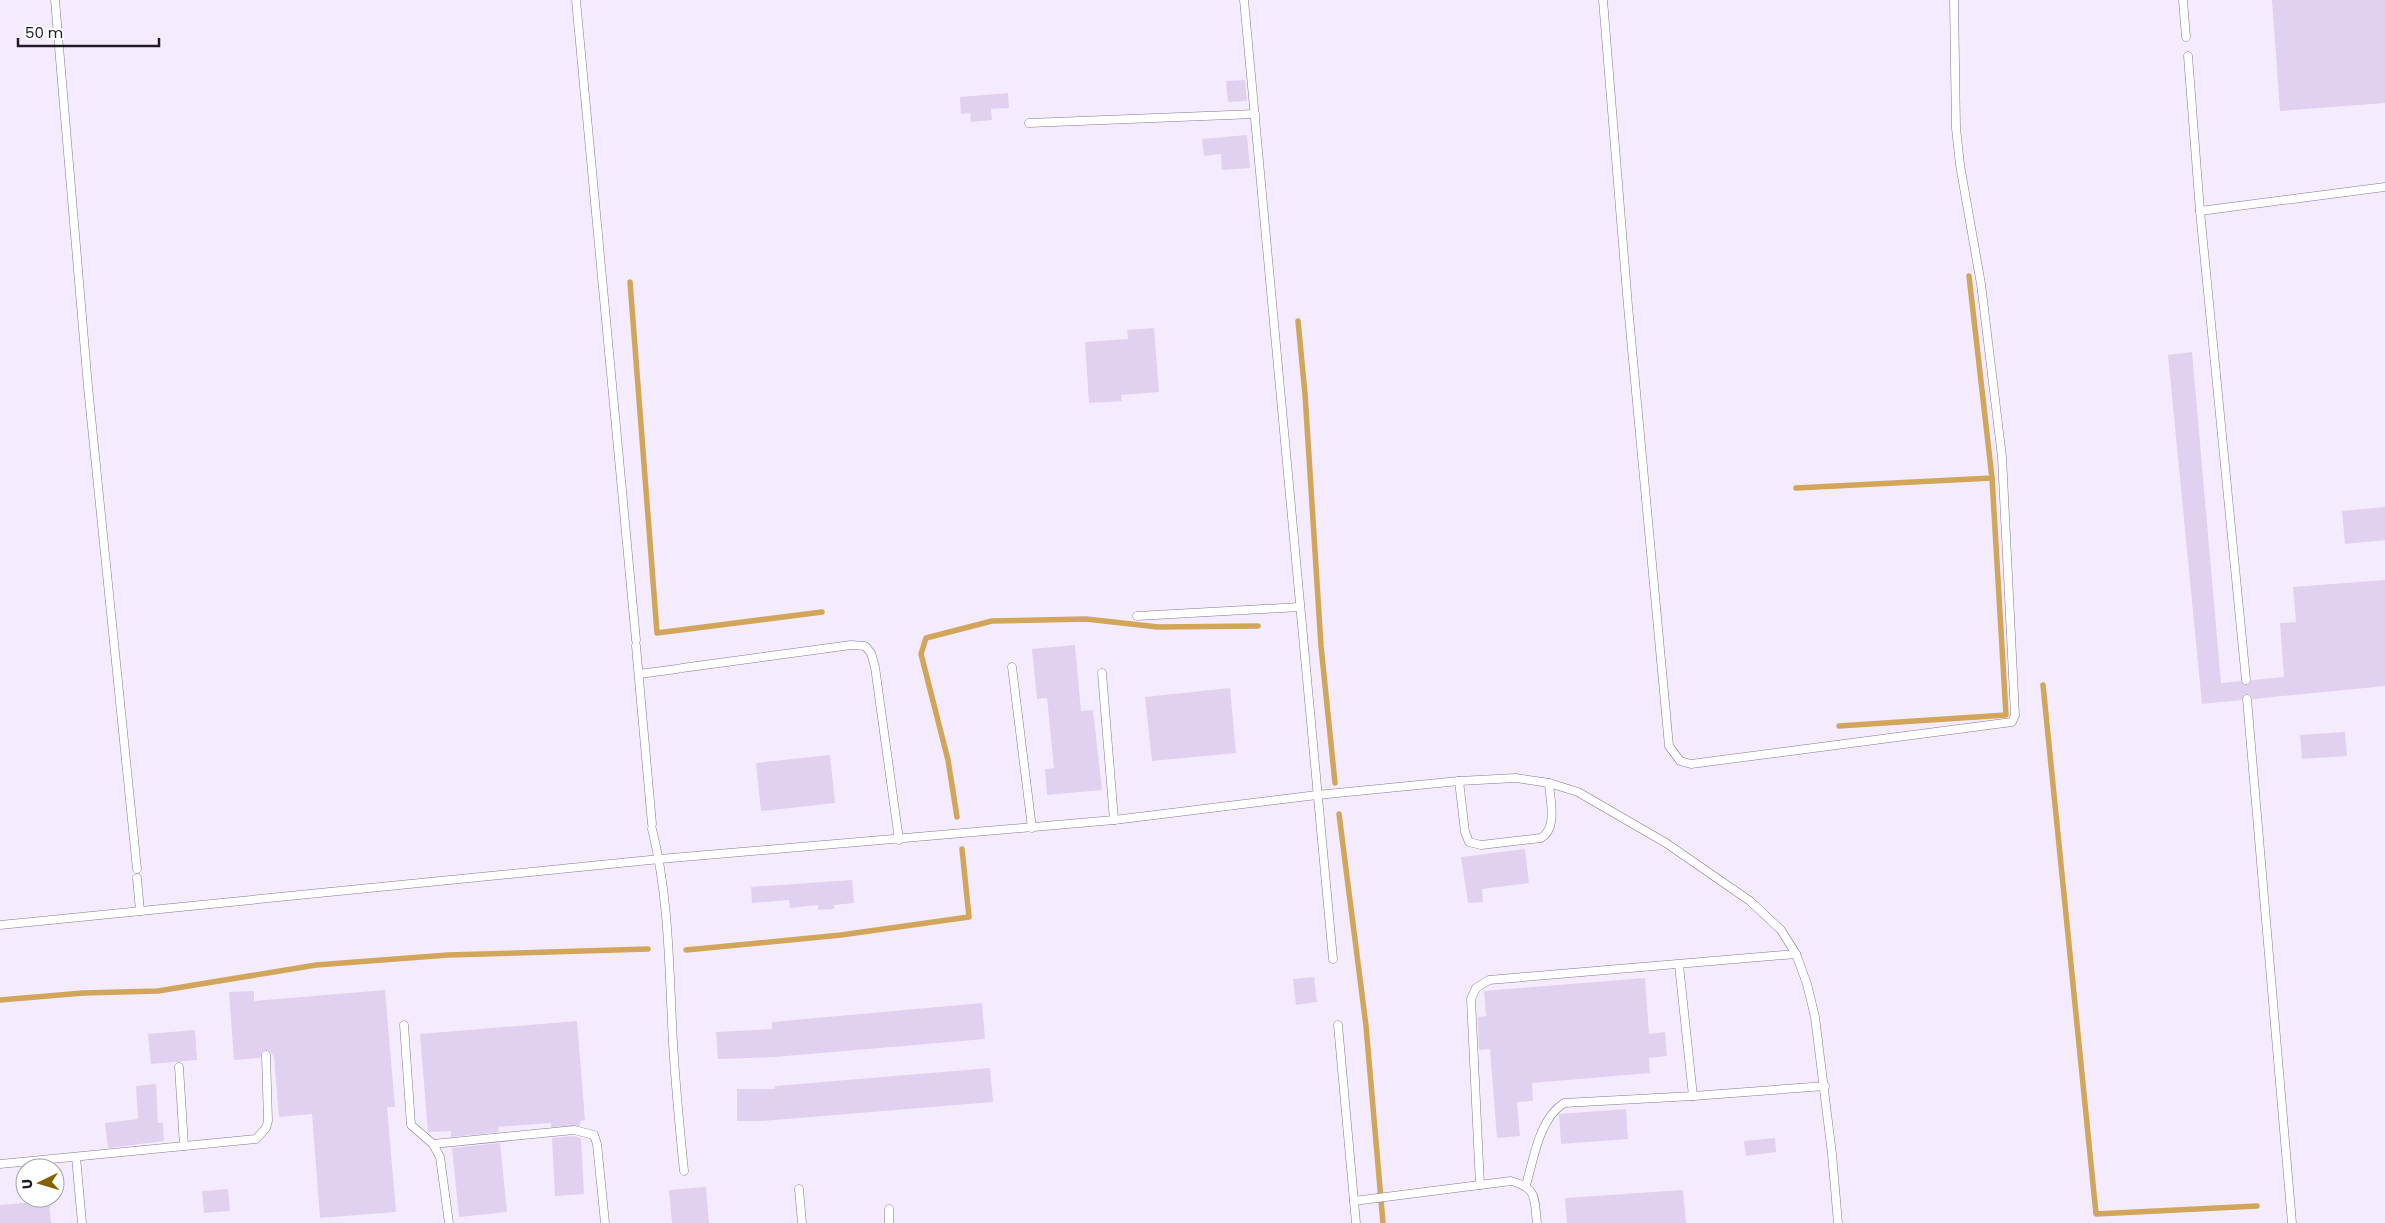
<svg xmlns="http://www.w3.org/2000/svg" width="2385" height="1223" font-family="Poppins,sans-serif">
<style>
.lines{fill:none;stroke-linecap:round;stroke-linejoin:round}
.stream{stroke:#d1a55a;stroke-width:5.5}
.building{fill:#e1d1f1}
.lane-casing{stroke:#857693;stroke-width:9}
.lane{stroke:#fff;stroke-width:8}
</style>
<rect width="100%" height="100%" fill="#f5ebff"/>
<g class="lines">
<g class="stream">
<polyline points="630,282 657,633 822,612"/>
<polyline points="1298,321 1305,394 1321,646 1335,783"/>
<polyline points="1796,488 1992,478 1969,276"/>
<polyline points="2043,685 2096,1214 2257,1206"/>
<polyline points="1839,726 2006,715 1992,478"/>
<polyline points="1339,814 1366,1026 1383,1223"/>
<polyline points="957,817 948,760 921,654 926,638 992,621 1086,619 1158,627 1258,626"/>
<polyline points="686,950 841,935 969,917 962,849"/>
<polyline points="0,1000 83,993 158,991 316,965 448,955 648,949"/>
</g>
</g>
<g class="building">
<polygon points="2272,0 2385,0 2385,103 2280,111"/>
<polygon points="1245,80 1247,101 1228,102 1226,81"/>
<polygon points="1008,93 1009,108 991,109 992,120 971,122 970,113 961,114 960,97"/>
<polygon points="1247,135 1250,168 1222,170 1221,154 1204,156 1202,139"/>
<polygon points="1154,328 1159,392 1121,395 1122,401 1089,403 1085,342 1128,339 1127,330"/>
<polygon points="2192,352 2221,683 2240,681 2247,685 2252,680 2284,677 2280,623 2296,622 2293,587 2385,580 2385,686 2253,699 2250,694 2246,694 2241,700 2202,704 2168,355"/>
<polygon points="2385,507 2385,540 2345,544 2342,511"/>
<polygon points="1075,645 1081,711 1093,710 1102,790 1047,795 1045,769 1054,768 1047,698 1037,699 1032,649"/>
<polygon points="1230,688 1236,753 1152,761 1145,697"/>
<polygon points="2345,732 2347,756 2302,759 2300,735"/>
<polygon points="830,755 835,803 761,811 756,763"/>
<polygon points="1525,849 1529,883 1482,889 1483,902 1468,903 1461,857"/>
<polygon points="852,880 854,903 834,905 834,909 818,910 818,905 790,908 789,900 752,903 751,887"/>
<polygon points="1314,977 1317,1002 1296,1005 1293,979"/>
<polygon points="1645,978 1649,1034 1665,1032 1667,1056 1649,1058 1650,1073 1532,1083 1533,1101 1517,1102 1520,1136 1497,1138 1490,1049 1479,1050 1478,1017 1486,1016 1484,991"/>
<polygon points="385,990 395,1107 387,1107 396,1212 320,1218 312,1114 279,1117 274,1057 269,1050 263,1051 260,1058 234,1060 229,992 254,991 254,1001"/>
<polygon points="982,1003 985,1039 775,1057 718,1059 716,1032 772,1029 772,1022"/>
<polygon points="577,1021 585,1120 580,1121 580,1126 551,1127 551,1123 498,1127 499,1132 451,1137 451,1131 428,1132 420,1034"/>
<polygon points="195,1030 197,1060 151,1064 148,1034"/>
<polygon points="990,1068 993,1102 761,1121 737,1121 737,1089 775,1089 775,1086"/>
<polygon points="156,1084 158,1123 163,1123 164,1141 108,1148 105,1123 138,1119 136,1086"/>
<polygon points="1626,1109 1628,1139 1561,1144 1559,1114"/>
<polygon points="574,1136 581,1138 584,1194 555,1196 552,1138"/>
<polygon points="1775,1138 1776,1152 1746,1156 1744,1141"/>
<polygon points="500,1143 507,1212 459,1217 452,1148"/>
<polygon points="706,1187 709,1223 672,1223 669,1190"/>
<polygon points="228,1189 230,1211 204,1213 202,1191"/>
<polygon points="1683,1190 1686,1223 1567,1223 1565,1198"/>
<polygon points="49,1201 51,1223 0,1223 0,1205"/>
</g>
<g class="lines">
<defs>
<g id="lane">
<polyline points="55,0 88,387 137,869"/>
<polyline points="576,0 636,640"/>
<polyline points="1244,0 1333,959"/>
<polyline points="1603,0 1628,306 1669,746 1680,761 1691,764 2012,722 2015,715 2002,457 1981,284 1960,165 1956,128 1954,0"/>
<polyline points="2183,0 2186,37"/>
<polyline points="2188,56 2200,211 2246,680"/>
<polyline points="1029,123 1255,114"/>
<polyline points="2200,211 2385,187"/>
<polyline points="1137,616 1300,607"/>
<polyline points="636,646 652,824"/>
<polyline points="1012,667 1032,828"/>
<polyline points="682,668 851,645 865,646 871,653 875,667 899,840"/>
<polyline points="1102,673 1114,820"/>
<polyline points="639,674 677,669"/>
<polyline points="2247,699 2292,1223"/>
<path d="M1459 781 1465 832 1469 842 1481 845 1541 838C1558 828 1550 800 1549 783"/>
<path d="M652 829C668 892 669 959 672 1023 674 1073 679 1122 684 1171"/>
<polyline points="137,878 140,911"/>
<polyline points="0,925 660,859 1114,820 1317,795 1459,781 1516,778 1549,783 1578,792 1666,843 1750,901 1781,930 1796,954 1807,984 1815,1017 1832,1154 1838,1223"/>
<polyline points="1679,965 1693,1096 1825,1086"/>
<polyline points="404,1025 411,1125 433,1144 440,1157 449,1223"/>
<polyline points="1338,1025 1356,1223"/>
<polyline points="179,1067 184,1146"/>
<polyline points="433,1144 574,1130 594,1135 597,1144 605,1223"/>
<polyline points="76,1157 82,1223"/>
<polyline points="0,1164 256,1139 266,1128 268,1121 266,1055"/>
<polyline points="1480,1185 1471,999 1476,988 1489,980 1796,954"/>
<path d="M1526 1185C1534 1158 1539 1119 1564 1103L1693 1096"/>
<polyline points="799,1189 802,1223"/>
<path d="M1354 1201 1511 1181C1538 1188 1534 1199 1537 1223"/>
<polyline points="889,1209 889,1223"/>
</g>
</defs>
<use href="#lane" class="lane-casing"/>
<use href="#lane" class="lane"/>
</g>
<g transform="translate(40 1183) rotate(265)"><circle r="24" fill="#ffffff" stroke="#a6a4a8"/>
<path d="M0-4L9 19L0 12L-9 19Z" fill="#896000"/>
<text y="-8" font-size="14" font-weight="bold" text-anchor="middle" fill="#201b26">U</text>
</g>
<path d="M18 38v8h141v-8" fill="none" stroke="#201b26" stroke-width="2.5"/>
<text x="25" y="38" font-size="15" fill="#201b26" stroke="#ffffff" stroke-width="4" paint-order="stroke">50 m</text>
</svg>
